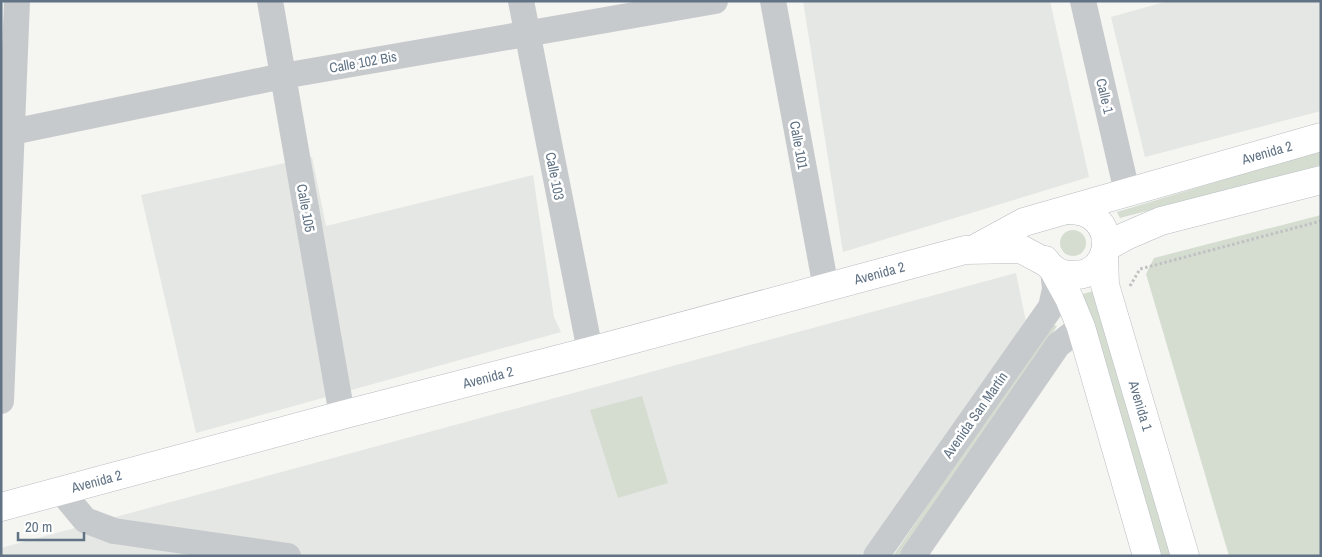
<svg xmlns="http://www.w3.org/2000/svg" width="1322" height="557" font-family="'Archivo Narrow',sans-serif">
<style>
.built{fill:#e5e7e4}
.green{fill:#d5ddd1}
.lines{fill:none;stroke-linecap:round;stroke-linejoin:round}
.secondary-casing{stroke:#b8bdc2;stroke-width:29}
.path{stroke:#c0c1c3;stroke-width:3;stroke-dasharray:2.5 2.5;stroke-linecap:butt}
.street{stroke:#c7cacd;stroke-width:26}
.secondary{stroke:#fff;stroke-width:28}
.labels{text-anchor:middle;stroke-width:5;stroke-linejoin:round;paint-order:stroke}
.street-label{font-size:14px;fill:#617385;stroke:#fff}
</style>
<rect width="100%" height="100%" fill="#f5f5f1"/>
<g class="built">
<polygon points="803,1 1050,1 1089,177 843,252"/>
<polygon points="1168,1 1321,1 1321,111 1145,157 1111,17"/>
<polygon points="312,157 326,226 533,175 554,317 561,332 196,433 141,195"/>
<polygon points="1016,273 1026,322 861,556 1,556 1,548"/>
</g>
<g class="green">
<polygon points="1321,150 1321,165 1120,218 1117,212"/>
<polygon points="1321,215 1321,556 1229,556 1146,274 1154,258"/>
<circle cx="1073" cy="243" r="13"/>
<polygon points="1093,291 1177,556 1152,556 1122,430 1083,294"/>
<polygon points="1050,324 1057,326 906,556 893,556"/>
<polygon points="642,396 668,483 618,498 590,410"/>
</g>
<g class="lines">
<defs>
<g id="secondary">
<path id="s1" d="M978 247 1024 222 1321 137"/>
<polyline points="1106,247 1126,236 1161,221 1321,180"/>
<path id="s2" d="M1104 255 1105 285 1185 556"/>
<path d="M1045 260C1051 269 1060 275 1071 275 1116 278 1120 210 1069 210"/>
<polyline points="1053,269 1069,298 1081,327 1147,556"/>
<path id="s3" d="M1 507 342 415 590 351 965 250 1021 249 1047 263"/>
</g>
</defs>
<use href="#secondary" class="secondary-casing"/>
<polyline class="path" points="1130,286 1140,269 1321,221"/>
<g class="street">
<polyline points="270,1 342,415"/>
<polyline points="521,1 590,351"/>
<polyline points="773,1 826,288"/>
<polyline points="1083,1 1127,192"/>
<polyline points="12,132 283,76 715,1"/>
<polyline points="1,401 17,1"/>
<polyline points="61,491 85,520 114,531 288,556"/>
<polyline points="876,556 1051,307 1055,289 1053,269"/>
<polyline points="913,556 1058,345 1081,327"/>
</g>
<use href="#secondary" class="secondary"/>
</g>
<g class="labels">
<g class="street-label">
<text transform="translate(363 62) rotate(-10)" y="5">Calle 102 Bis</text>
<text transform="translate(1105 96) rotate(77)" y="5">Calle 1</text>
<text transform="translate(799 145) rotate(80)" y="5">Calle 101</text>
<text dy="5" stroke="none"><textPath href="#s1" startOffset="305">Avenida 2</textPath></text>
<text transform="translate(555 176) rotate(79)" y="5">Calle 103</text>
<text transform="translate(306 208) rotate(80)" y="5">Calle 105</text>
<text dy="5" stroke="none"><textPath href="#s3" startOffset="909">Avenida 2</textPath></text>
<text dy="5" stroke="none"><textPath href="#s3" startOffset="504">Avenida 2</textPath></text>
<text dy="5" stroke="none"><textPath href="#s2" startOffset="156">Avenida 1</textPath></text>
<text transform="translate(975 415) rotate(-55)" y="5">Avenida San Martín</text>
<text dy="5" stroke="none"><textPath href="#s3" startOffset="99">Avenida 2</textPath></text>
</g>
</g>
<rect width="1322" height="557" fill="none" stroke="#617385" stroke-width="5"/>
<path d="M18 532v8h66v-8" fill="none" stroke="#617385" stroke-width="2.5"/>
<text x="25" y="532" font-size="15" fill="#617385" stroke="#ffffff" stroke-width="4" paint-order="stroke">20 m</text>
</svg>
